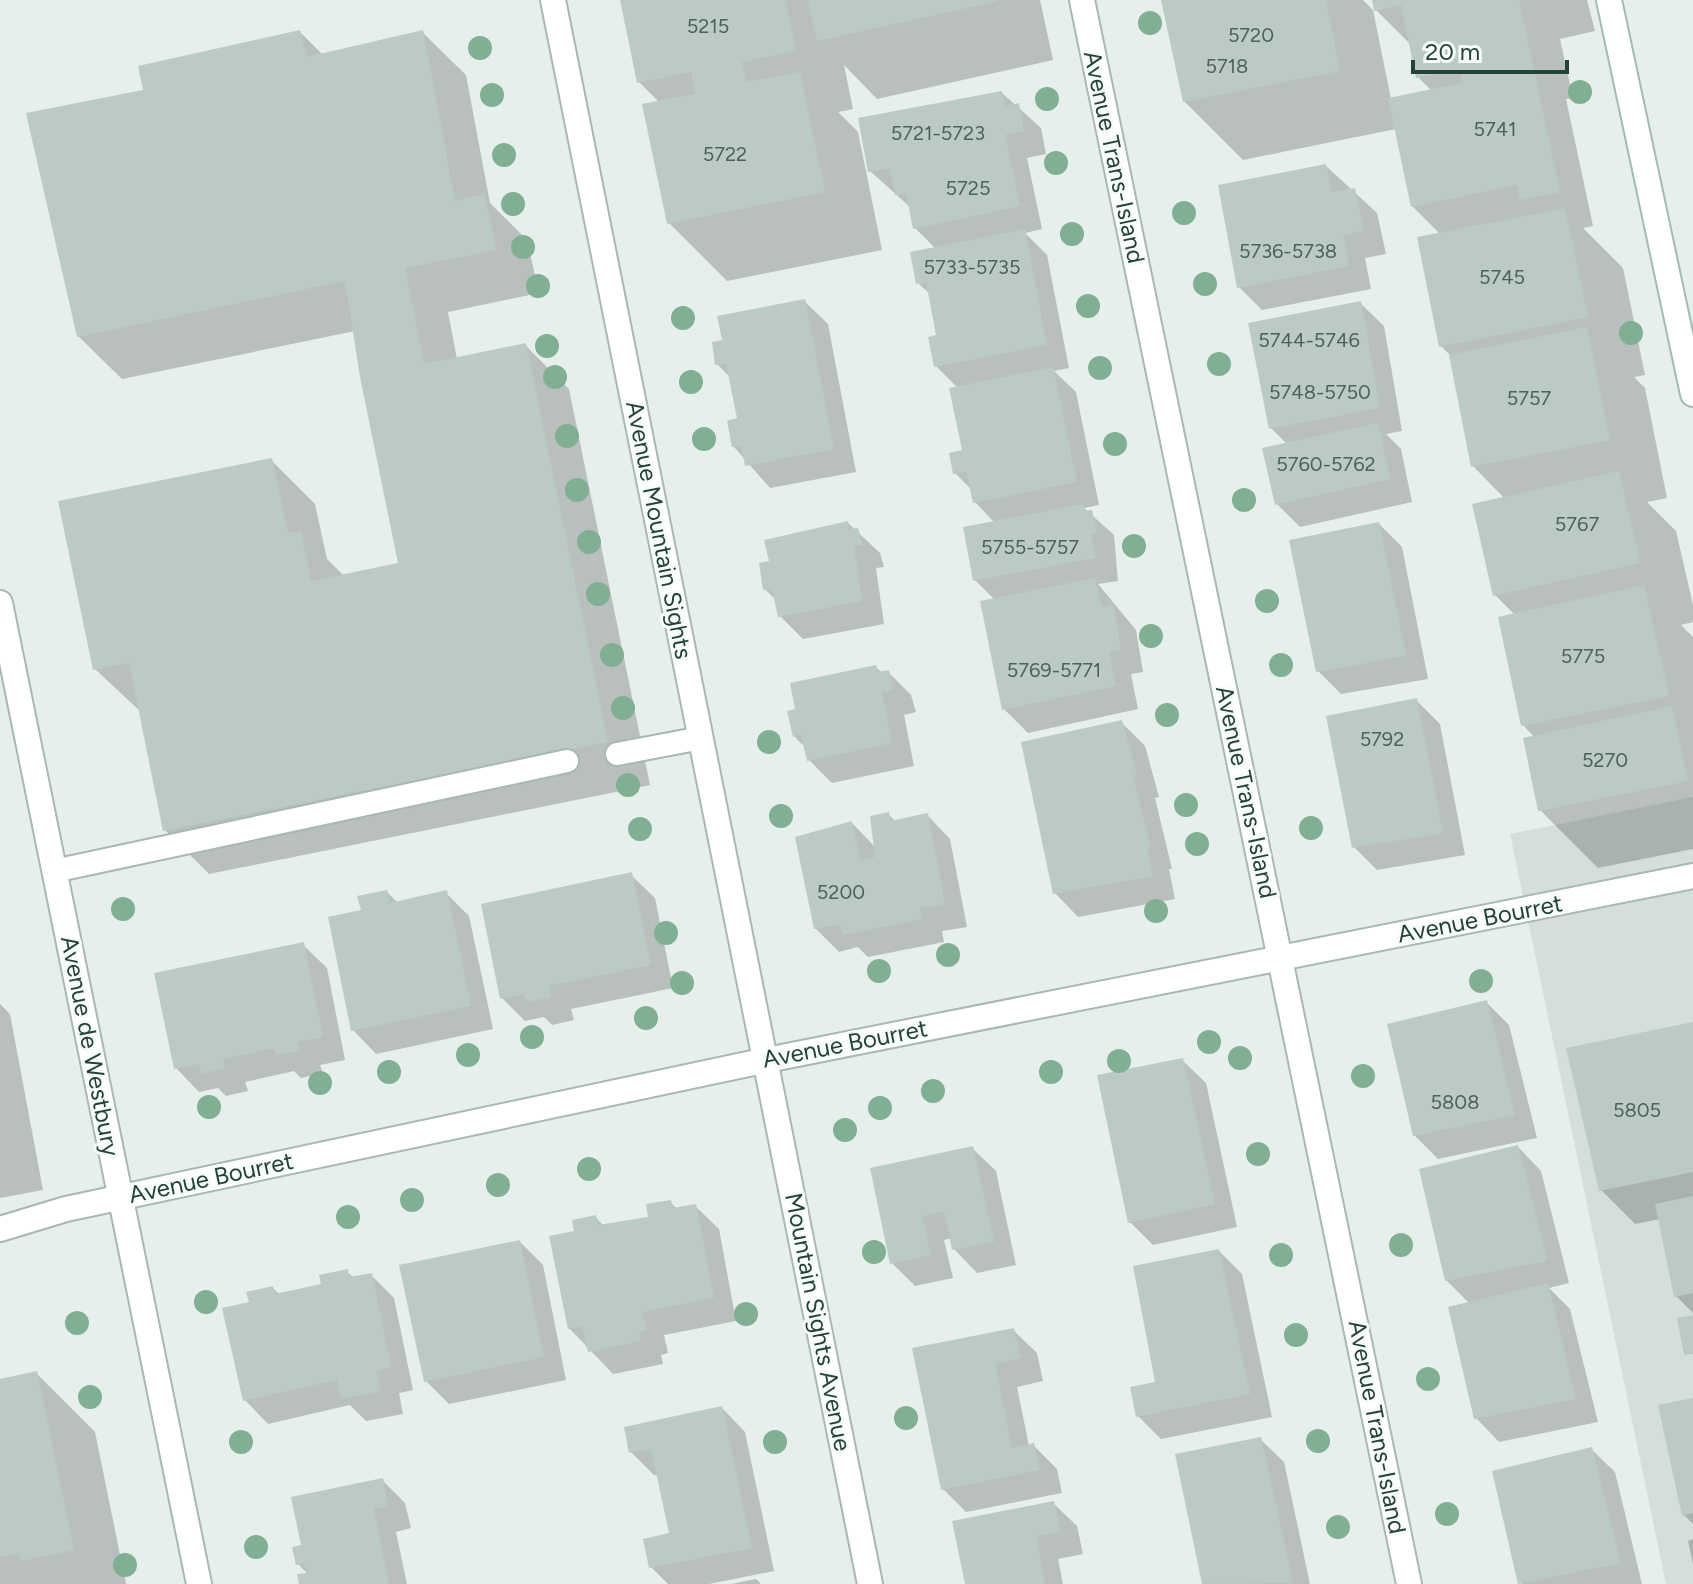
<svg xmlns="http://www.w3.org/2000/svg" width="1693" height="1584" font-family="Figtree,sans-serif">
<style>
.built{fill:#d4dfda}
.shadow{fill:#0003}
.building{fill:#bbcac4}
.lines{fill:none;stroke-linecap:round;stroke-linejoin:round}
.lane-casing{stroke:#a8b8b2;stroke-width:26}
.street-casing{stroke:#a8b8b2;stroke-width:28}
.secondary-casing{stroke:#a4bbb3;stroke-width:28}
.lane{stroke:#fff;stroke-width:22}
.street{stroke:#fff;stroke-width:24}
.secondary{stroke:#fff;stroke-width:24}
.tree{fill:#80af93}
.labels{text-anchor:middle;stroke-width:6;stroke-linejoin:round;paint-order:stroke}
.number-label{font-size:20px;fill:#4a645c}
.street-label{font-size:24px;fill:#24423a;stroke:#f7fbf9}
</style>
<rect width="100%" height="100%" fill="#e6efeb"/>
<polygon class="built" points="1693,797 1693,1584 1666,1584 1510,834"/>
<g class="shadow">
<polygon points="622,0 1040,0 1053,60 877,99 844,65 853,109 838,112 858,132 882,250 727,281 669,223 660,103 639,82"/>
<polygon points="1163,0 1363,0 1373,10 1391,99 1432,91 1418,77 1412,46 1376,10 1374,0 1587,0 1595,31 1560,39 1573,98 1566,99 1593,226 1583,228 1623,268 1645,375 1634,377 1645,388 1667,498 1647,502 1676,531 1693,605 1693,622 1681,625 1693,637 1693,849 1598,868 1540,810 1535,738 1523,725 1515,615 1495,595 1505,499 1473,466 1451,356 1441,346 1441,235 1412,206 1396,129 1243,160 1184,101"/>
<polygon points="300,32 323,55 422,32 466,75 490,203 527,240 539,293 448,312 457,359 525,345 569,389 650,785 209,874 165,830 141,712 95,669 271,460 315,504 327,559 344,576 401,565 355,331 122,379 78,336 145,92"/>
<polygon points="1002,93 1041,128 1046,154 1027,158 1042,229 1025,233 1047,255 1069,368 1054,371 1076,392 1099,505 1084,508 1114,535 1118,581 1098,584 1136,630 1143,672 1131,674 1138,709 1028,733 1004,709 995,600 975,580 995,523 975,502 972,490 955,473 964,451 958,388 936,366 938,336 931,295 918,283 936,249 915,228 910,207 870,171"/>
<polygon points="1326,166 1377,213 1386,254 1365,258 1371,289 1262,310 1239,287"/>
<polygon points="804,301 828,324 856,472 770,488 734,447 739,420 731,378 717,364"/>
<polygon points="1360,303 1384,326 1402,431 1386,434 1401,449 1412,502 1300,527 1277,504 1288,445 1271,428"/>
<polygon points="848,523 880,553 884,567 876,568 884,624 803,639 780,616 777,601 765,589"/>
<polygon points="1379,524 1402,547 1428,679 1341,694 1318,671"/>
<polygon points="876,667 882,673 888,672 911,695 916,712 904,715 914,766 832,783 809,760 806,748 794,736"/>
<polygon points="1416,700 1440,724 1465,855 1377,870 1354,847"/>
<polygon points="1122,723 1145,746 1159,797 1155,798 1172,869 1169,869 1175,899 1078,917 1055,893"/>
<polygon points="888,814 896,822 927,815 950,839 967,927 942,931 944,942 868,957 858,947 839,952 815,928 852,823 876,848"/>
<polygon points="631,875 655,898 673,988 571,1009 574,1020 552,1025 544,1017 525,1021 502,998"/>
<polygon points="387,892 398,903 446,893 469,916 493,1029 376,1054 353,1030 363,912"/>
<polygon points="303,945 327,968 345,1060 320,1065 323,1073 301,1078 294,1071 245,1082 248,1091 226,1096 218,1088 199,1092 176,1068"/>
<polygon points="1486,1002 1509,1025 1537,1138 1438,1159 1414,1135"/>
<polygon points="0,1004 10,1014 43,1190 0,1198"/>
<polygon points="1693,1024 1693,1313 1676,1296 1660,1219 1635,1224 1601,1190"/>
<polygon points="1182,1060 1206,1083 1237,1227 1153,1245 1130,1222"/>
<polygon points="1518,1147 1541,1171 1569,1283 1549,1288 1570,1309 1598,1422 1499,1442 1476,1418 1470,1304 1446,1280"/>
<polygon points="972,1148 996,1171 1016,1265 977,1273 954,1249 952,1238 944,1240 953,1278 915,1286 892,1263 872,1169"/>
<polygon points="670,1202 677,1209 695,1206 719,1229 736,1321 664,1335 668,1353 661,1355 663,1364 613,1374 569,1328 577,1233 595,1217 604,1226 650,1218"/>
<polygon points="520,1242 543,1265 566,1380 449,1404 426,1381"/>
<polygon points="1219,1251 1242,1274 1272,1417 1161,1439 1138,1416 1158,1384"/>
<polygon points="347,1272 354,1278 371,1275 394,1298 413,1390 399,1393 403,1414 366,1421 350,1405 268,1424 245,1400 251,1304 273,1288 280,1295 323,1285"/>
<polygon points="1013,1330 1037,1353 1043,1381 1017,1387 1029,1446 1034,1446 1057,1469 1062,1493 966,1512 943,1489 914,1350"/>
<polygon points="37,1374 95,1432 126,1584 0,1584 0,1381"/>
<polygon points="1693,1400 1693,1524 1684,1515"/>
<polygon points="722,1408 745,1432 774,1571 709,1584 668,1584 651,1567 671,1535 659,1475 654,1475 631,1452"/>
<polygon points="1260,1439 1284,1462 1310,1584 1204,1584 1177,1456"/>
<polygon points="1591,1449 1615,1472 1642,1584 1521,1584"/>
<polygon points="382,1480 405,1503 411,1528 396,1532 407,1584 301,1584 309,1575 298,1564 303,1546"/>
<polygon points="1053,1503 1077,1526 1083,1554 1058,1559 1063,1584 967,1584"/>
<polygon points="1693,1539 1693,1564 1688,1541"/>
<polygon points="756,1579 761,1584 731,1584"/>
</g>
<g class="building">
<polygon points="620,0 785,0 796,51 742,62 746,82 800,72 825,192 667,224 642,104 695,94 691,72 637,83"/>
<polygon points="808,0 999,0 999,1 817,41"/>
<polygon points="1161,0 1326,0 1340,71 1183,102"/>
<polygon points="1372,0 1519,0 1560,192 1520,200 1517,185 1411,207 1388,98 1462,83 1459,69 1416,78 1401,5 1374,11"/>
<polygon points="300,30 307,57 423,30 455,201 484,194 497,250 405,268 424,364 526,343 608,742 163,831 129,663 93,670 58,501 272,458 288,533 301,531 311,581 398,563 360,377 345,281 77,337 26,113 143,90 138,66"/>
<polygon points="1002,91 1005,106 1019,103 1024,131 1005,135 1020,206 913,229 906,193 895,195 890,168 868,172 858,118"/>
<polygon points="1326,164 1332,192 1355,188 1364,231 1343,235 1349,266 1237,288 1218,185"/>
<polygon points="1565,208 1588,317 1439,347 1417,237"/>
<polygon points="1025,229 1047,345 934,367 928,337 936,335 926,282 916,284 910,252"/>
<polygon points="805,299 834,449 745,466 741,446 732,447 727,421 737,418 726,364 715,365 712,342 722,340 717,316"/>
<polygon points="1361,301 1380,408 1269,429 1248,323"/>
<polygon points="1587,327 1610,440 1471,467 1449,355"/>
<polygon points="1053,367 1077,482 973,503 966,472 953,474 949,453 962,450 949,388"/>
<polygon points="1378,423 1390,479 1275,505 1262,448"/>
<polygon points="1619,471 1640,563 1493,596 1472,504"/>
<polygon points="1083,504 1085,511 1092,510 1097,534 1091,535 1096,558 973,581 963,527"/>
<polygon points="848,521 849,529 858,528 863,545 854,546 862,601 778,617 772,589 763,590 759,563 769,561 764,540"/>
<polygon points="1379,522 1406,656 1316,672 1289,540"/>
<polygon points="1095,578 1102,607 1114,605 1121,650 1109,651 1116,686 1002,710 980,601"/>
<polygon points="1644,585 1669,696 1521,726 1498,617"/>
<polygon points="876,665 878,672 889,670 894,690 882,692 892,743 807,761 801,735 793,737 787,711 795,709 790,683"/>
<polygon points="1417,698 1443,833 1352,848 1326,716"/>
<polygon points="1672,706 1688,781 1538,811 1523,738"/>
<polygon points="1122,720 1137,774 1133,775 1150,846 1147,846 1153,876 1053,894 1021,742"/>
<polygon points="889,812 890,821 928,813 945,904 920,908 922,919 843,935 840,924 814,929 795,837 852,821 860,860 875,857 870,816"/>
<polygon points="632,872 651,965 549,986 551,997 527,1002 524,994 500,999 481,904"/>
<polygon points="387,890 390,903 447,890 471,1006 351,1031 328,917 361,910 357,896"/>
<polygon points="304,942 323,1037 298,1042 301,1051 276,1055 274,1048 223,1059 225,1068 201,1074 199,1064 174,1069 154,973"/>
<polygon points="1487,1000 1515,1115 1413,1136 1387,1024"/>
<polygon points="1693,1022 1693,1172 1599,1191 1566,1048"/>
<polygon points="1183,1058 1215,1204 1128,1223 1097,1075"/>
<polygon points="1518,1145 1547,1261 1445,1281 1419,1169"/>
<polygon points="973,1146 994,1242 952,1250 944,1211 922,1217 931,1255 890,1264 870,1168"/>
<polygon points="1693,1196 1693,1293 1674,1297 1655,1204"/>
<polygon points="671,1200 673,1208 696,1204 714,1298 642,1312 646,1330 639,1332 641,1341 588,1352 582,1326 568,1329 549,1236 574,1231 572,1220 596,1215 598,1225 648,1217 646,1204"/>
<polygon points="520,1240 544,1357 424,1382 399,1265"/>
<polygon points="1219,1249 1250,1394 1136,1417 1130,1387 1155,1382 1133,1266"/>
<polygon points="348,1269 349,1277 372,1273 391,1367 376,1371 381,1391 341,1399 337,1380 243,1401 222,1308 249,1302 246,1292 273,1286 275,1294 321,1284 319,1275"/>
<polygon points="1548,1283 1576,1399 1474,1419 1448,1307"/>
<polygon points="1693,1315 1693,1354 1684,1355 1677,1318"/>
<polygon points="1014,1328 1021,1358 995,1364 1012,1448 1034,1443 1040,1470 941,1490 912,1348"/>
<polygon points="37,1371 74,1550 20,1561 19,1553 0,1557 0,1379"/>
<polygon points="1693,1398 1693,1513 1682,1516 1658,1405"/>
<polygon points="722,1406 752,1548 649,1568 643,1539 669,1533 651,1449 629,1453 624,1427"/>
<polygon points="1261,1437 1293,1583 1202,1584 1175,1454"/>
<polygon points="1592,1447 1621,1563 1518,1584 1492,1471"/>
<polygon points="383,1478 388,1506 374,1509 389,1584 299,1584 297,1574 307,1573 304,1563 296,1565 292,1547 301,1545 291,1497"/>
<polygon points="1054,1501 1061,1531 1036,1536 1045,1584 965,1584 952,1521"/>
</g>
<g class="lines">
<defs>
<g id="lane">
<polyline points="617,754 701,738"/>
<polyline points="54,871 567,761"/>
</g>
<g id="street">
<polyline points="553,0 870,1584"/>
<polyline points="1082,0 1409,1584"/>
<polyline points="0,603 199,1584"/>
<polyline points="0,1229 66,1209 767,1060 1693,876"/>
</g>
<polyline id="secondary" points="1609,0 1693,394"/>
</defs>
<use href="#lane" class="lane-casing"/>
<use href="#street" class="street-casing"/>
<use href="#secondary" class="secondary-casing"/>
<use href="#lane" class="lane"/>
<use href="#street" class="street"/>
<use href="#secondary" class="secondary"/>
</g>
<g class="tree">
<circle cx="1150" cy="23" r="12"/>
<circle cx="480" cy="48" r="12"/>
<circle cx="1580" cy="92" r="12"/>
<circle cx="492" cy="95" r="12"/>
<circle cx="1047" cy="99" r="12"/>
<circle cx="504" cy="155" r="12"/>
<circle cx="1056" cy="163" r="12"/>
<circle cx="513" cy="204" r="12"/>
<circle cx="1184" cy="213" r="12"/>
<circle cx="1072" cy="234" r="12"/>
<circle cx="523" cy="247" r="12"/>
<circle cx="1205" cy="284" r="12"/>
<circle cx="538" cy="286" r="12"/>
<circle cx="1088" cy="306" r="12"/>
<circle cx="683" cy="318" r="12"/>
<circle cx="1631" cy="333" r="12"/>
<circle cx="547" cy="346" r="12"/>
<circle cx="1219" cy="364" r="12"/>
<circle cx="1100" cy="368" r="12"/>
<circle cx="555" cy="377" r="12"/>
<circle cx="691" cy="382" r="12"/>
<circle cx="567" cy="436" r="12"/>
<circle cx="704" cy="439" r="12"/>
<circle cx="1115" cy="444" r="12"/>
<circle cx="577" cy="490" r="12"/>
<circle cx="1244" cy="500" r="12"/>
<circle cx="589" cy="542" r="12"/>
<circle cx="1134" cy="546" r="12"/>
<circle cx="598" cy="594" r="12"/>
<circle cx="1267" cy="601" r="12"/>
<circle cx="1151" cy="636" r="12"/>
<circle cx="612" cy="655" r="12"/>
<circle cx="1281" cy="665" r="12"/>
<circle cx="623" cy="708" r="12"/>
<circle cx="1167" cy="715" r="12"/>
<circle cx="769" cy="742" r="12"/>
<circle cx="628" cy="785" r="12"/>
<circle cx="1186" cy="805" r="12"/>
<circle cx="781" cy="816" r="12"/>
<circle cx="1311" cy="828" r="12"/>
<circle cx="640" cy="829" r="12"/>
<circle cx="1197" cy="844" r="12"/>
<circle cx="123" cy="909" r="12"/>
<circle cx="1156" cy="911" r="12"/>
<circle cx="666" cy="933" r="12"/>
<circle cx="948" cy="955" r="12"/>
<circle cx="879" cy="971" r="12"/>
<circle cx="1481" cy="981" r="12"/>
<circle cx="682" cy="983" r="12"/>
<circle cx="646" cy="1018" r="12"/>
<circle cx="532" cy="1037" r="12"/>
<circle cx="1209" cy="1042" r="12"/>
<circle cx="468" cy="1055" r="12"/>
<circle cx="1240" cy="1058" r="12"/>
<circle cx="1119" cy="1061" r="12"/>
<circle cx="389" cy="1072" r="12"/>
<circle cx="1051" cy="1072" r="12"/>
<circle cx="1363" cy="1076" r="12"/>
<circle cx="320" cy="1083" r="12"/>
<circle cx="933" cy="1091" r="12"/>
<circle cx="209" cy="1107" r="12"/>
<circle cx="880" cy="1108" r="12"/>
<circle cx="845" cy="1130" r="12"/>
<circle cx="1258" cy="1154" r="12"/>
<circle cx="589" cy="1169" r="12"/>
<circle cx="498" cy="1185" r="12"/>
<circle cx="412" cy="1200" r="12"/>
<circle cx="348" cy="1217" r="12"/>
<circle cx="1401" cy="1245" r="12"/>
<circle cx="874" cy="1252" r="12"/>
<circle cx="1281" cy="1255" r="12"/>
<circle cx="206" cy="1302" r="12"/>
<circle cx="746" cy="1314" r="12"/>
<circle cx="77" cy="1323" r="12"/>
<circle cx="1296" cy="1335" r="12"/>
<circle cx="1428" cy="1379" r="12"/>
<circle cx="90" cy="1397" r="12"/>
<circle cx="906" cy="1418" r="12"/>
<circle cx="1318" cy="1441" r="12"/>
<circle cx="241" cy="1442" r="12"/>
<circle cx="775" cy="1442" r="12"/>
<circle cx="1447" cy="1514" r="12"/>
<circle cx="1338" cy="1527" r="12"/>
<circle cx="256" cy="1547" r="12"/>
<circle cx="125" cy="1565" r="12"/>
</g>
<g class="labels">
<g class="number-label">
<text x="708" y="33">5215</text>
<text x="1251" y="42">5720</text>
<text x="1227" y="73">5718</text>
<text x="1495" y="136">5741</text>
<text x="938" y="140">5721-5723</text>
<text x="725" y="161">5722</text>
<text x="968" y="195">5725</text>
<text x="1288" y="258">5736-5738</text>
<text x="972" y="274">5733-5735</text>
<text x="1502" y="284">5745</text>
<text x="1309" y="347">5744-5746</text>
<text x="1320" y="399">5748-5750</text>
<text x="1529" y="405">5757</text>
<text x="1326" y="471">5760-5762</text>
<text x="1577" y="531">5767</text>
<text x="1030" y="554">5755-5757</text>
<text x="1583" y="663">5775</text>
<text x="1054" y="677">5769-5771</text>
<text x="1382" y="746">5792</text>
<text x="1605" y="767">5270</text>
<text x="841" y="899">5200</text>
<text x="1455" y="1109">5808</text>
<text x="1637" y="1117">5805</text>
</g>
<g class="street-label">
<text transform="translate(1114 157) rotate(78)" y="8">Avenue Trans-Island</text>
<text transform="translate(659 530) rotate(79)" y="8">Avenue Mountain Sights</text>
<text transform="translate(1246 792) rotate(78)" y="8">Avenue Trans-Island</text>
<text transform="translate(1480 919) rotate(-11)" y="8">Avenue Bourret</text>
<text transform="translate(845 1044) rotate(-11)" y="8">Avenue Bourret</text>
<text transform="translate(90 1046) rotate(79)" y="8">Avenue de Westbury</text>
<text transform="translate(211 1178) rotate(-12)" y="8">Avenue Bourret</text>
<text transform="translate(818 1322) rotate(79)" y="8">Mountain Sights Avenue</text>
<text transform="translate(1377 1427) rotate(79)" y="8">Avenue Trans-Island</text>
</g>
</g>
<path d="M1413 60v12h154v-12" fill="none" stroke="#24423a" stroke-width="4"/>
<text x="1425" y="60" font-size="24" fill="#24423a" stroke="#f7fbf9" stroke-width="6" paint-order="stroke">20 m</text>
</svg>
